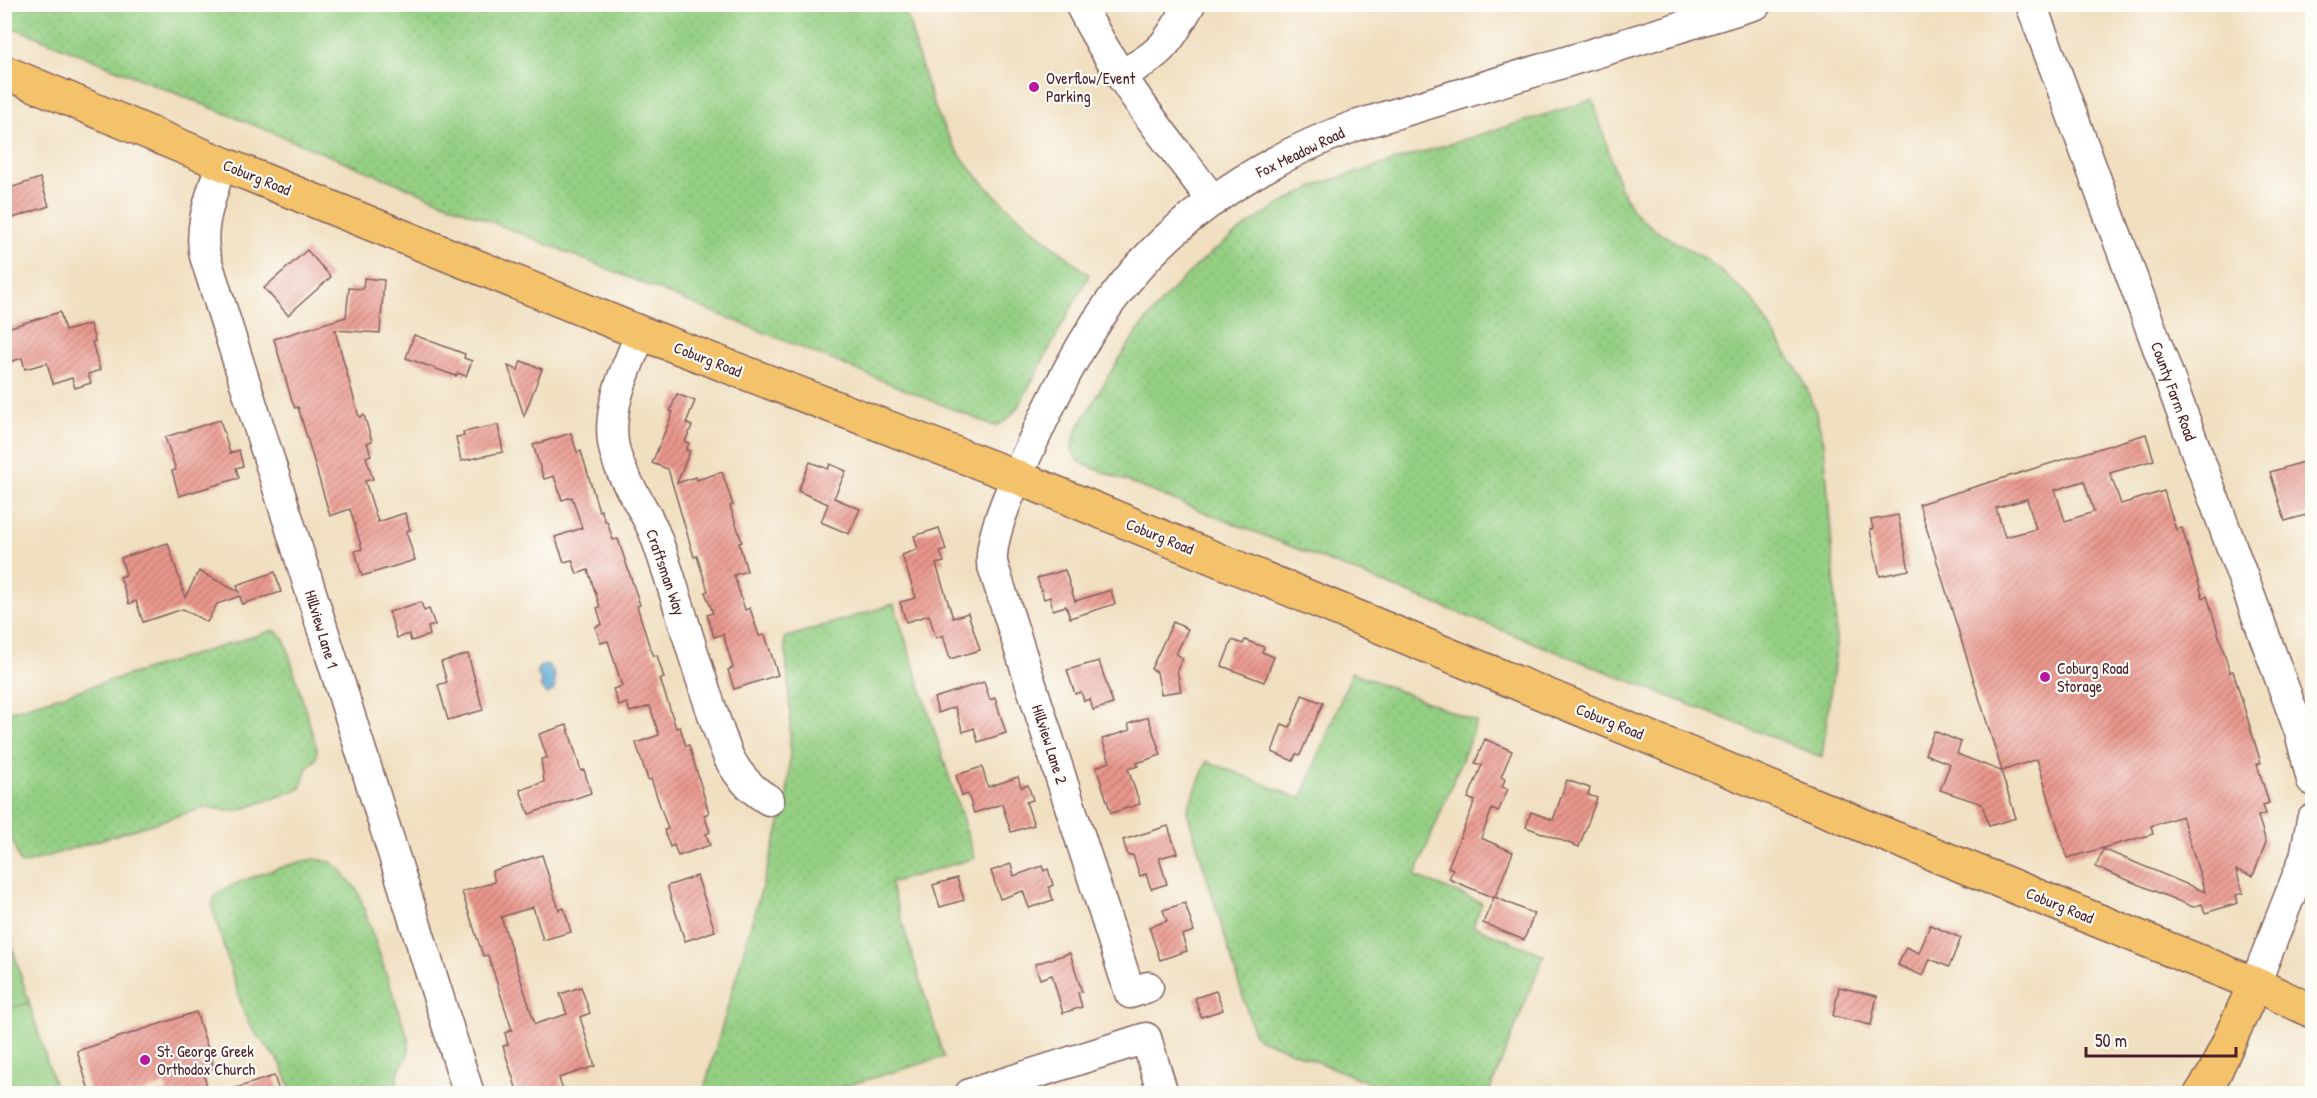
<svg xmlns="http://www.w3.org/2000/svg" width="2317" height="1098" font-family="'Patrick Hand',sans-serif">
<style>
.grass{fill:url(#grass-dots);stroke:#6f7757;stroke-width:1.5}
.park{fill:#94cf83;stroke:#6f7757;stroke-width:1.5}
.water{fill:url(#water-ripples);stroke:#51637e;stroke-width:1.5}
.building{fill:url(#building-hatch);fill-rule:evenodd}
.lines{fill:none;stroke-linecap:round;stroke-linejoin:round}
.minor-casing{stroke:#84625f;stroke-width:33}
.major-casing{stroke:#84625f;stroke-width:36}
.minor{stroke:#fff;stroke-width:30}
.major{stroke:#f4c26a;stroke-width:33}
.poi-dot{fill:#b5179e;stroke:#fdfcf7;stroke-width:2}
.labels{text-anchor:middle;stroke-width:4.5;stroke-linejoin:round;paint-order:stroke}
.poi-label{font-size:16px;fill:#4a1f2b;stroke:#fdfcf7;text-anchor:start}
.street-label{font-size:16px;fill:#4a1f2b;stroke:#fdfcf7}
</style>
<defs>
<pattern id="grass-dots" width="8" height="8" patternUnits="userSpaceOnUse" patternTransform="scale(1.5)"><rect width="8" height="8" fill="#94cf83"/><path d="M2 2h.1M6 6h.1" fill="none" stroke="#81b171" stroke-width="1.8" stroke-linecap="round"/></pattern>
<pattern id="water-ripples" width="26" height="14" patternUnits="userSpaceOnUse" patternTransform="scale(1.5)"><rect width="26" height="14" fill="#58a7d2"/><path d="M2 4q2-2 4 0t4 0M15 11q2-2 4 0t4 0" fill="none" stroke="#4b87ab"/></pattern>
<pattern id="building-hatch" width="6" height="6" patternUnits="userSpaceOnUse" patternTransform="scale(1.5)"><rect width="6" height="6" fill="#e9968c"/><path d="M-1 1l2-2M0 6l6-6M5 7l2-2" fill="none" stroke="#bf7a73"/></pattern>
</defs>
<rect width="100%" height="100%" fill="#fdfcf7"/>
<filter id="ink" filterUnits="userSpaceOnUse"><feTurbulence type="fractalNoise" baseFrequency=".0167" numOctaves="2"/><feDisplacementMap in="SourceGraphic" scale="12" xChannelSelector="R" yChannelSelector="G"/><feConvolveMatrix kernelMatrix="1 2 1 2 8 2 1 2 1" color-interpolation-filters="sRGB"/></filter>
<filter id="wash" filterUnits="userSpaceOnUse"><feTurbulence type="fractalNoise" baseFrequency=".008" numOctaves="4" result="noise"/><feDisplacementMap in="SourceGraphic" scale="24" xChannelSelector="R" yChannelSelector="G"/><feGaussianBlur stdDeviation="1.35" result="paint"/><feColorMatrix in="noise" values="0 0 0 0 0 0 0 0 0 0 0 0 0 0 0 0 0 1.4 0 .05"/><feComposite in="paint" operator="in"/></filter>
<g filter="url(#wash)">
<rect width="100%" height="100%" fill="#f0dfc0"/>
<g class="grass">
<path d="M4 5H904C918 51 928 104 954 146 985 195 1044 237 1089 275L1019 405C1012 415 1006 423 994 426L5 24Z"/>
<path d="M1593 100 1619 185 1633 211 1656 231 1707 260 1750 297 1802 377 1814 406 1824 443 1835 586 1836 650 1822 757 1083 464C1067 453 1071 444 1078 428 1094 402 1108 375 1125 350 1174 276 1242 220 1322 183Z"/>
<path d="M894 604 975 858 890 883 944 1057 822 1093H703L786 803C793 748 791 694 784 638Z"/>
<polygon points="274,630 283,637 286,644 317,749 316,759 307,768 300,789 240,810 233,811 206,807 23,864 20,863 5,818 5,713"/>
<polygon points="1352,672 1477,722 1415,876 1482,903 1473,926 1544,955 1489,1093 1395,1093 1255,1037 1187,811 1207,761 1301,799"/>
<path d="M315 859 331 862 339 868 358 891 409 1041C410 1063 403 1058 398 1073 396 1079 398 1087 399 1093H292L281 1064 253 1030 244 1014 213 910C212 906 212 901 215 897 222 884 299 861 315 859Z"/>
<polygon points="4,919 29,1003 5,1009 4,1009"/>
</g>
<polygon class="park" points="29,1003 57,1093 5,1093 5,1009"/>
<path class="water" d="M546 664C556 670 556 680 554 690L547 694 541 688V680L537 673 538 668Z"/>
<g id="blocks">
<g class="building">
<polygon points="40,178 49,206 4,221 4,190"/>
<polygon points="307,250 331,277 288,315 264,288"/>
<polygon points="364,278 384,280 380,333 335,330 359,417 364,415 372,441 367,443 371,455 366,457 373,479 365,481 378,522 405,513 410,530 406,531 415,560 362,576 355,551 362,549 350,509 330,516 298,407 295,408 292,401 274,339 346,317 349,288 363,289"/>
<polygon points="60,312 65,331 90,324 95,341 92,342 100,370 88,374 91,383 75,388 72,378 53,384 47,363 25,369 22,358 4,364 4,329"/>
<polygon points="414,335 465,354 464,358 472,361 466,376 458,373 456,376 406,358"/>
<polygon points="521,361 542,369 524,416 508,366 518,370"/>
<polygon points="677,394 695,401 686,423 692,426 685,442 689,443 686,450 690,451 677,483 696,477 697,480 722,472 733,505 730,506 742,542 739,543 747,571 734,575 745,610 750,608 759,636 765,635 778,675 734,689 728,670 733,668 723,634 714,637 707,615 713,613 705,592 708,591 697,556 694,557 668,469 652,463 673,412 670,411"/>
<polygon points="220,420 230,453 239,450 243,466 236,468 239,478 179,496 172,471 176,470 165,437"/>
<polygon points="498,425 503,452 461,461 456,437 464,436 463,432"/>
<polygon points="571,433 577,452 581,451 599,511 601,510 605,521 607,521 613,540 618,539 640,605 637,606 649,645 654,656 657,655 664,678 660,679 671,712 676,728 680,727 686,746 689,745 709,813 704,815 710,832 706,834 710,845 678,856 674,845 670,847 664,830 668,829 651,779 648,780 636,743 659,735 650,706 630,712 627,703 619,706 613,689 622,686 608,641 601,643 595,627 602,624 597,608 600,607 588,570 577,574 572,560 564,562 555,537 582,528 572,497 562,500 554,476 544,479 533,445"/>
<path d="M2146 434 2154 460 2110 473 2121 504 2164 491 2176 530 2182 528 2203 598 2207 596 2230 672 2233 671 2261 763 2257 764 2269 803 2263 805 2266 814 2258 816 2266 842 2253 876 2236 870 2243 893 2236 895 2238 903 2205 913 2202 904 2193 907 2096 867 2103 849 2205 892 2182 816 2151 826 2153 834 2067 858 2037 759 2002 771 1919 504ZM2084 481 2094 512 2065 521 2055 490ZM2027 499 2036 529 2005 537 1996 508Z"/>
<polygon points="810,462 828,469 830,464 846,471 834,498 860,509 849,534 821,522 828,504 798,491"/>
<polygon points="2303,462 2310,484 2313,483 2313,513 2285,521 2270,472"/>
<polygon points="1898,515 1909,570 1880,576 1870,530 1873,529 1871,520"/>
<polygon points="939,528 946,550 940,552 944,562 936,564 953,618 968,613 980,650 950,659 943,635 936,638 929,615 906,622 900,602 916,598 902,555 918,549 914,536"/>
<polygon points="168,543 185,597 199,571 239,592 237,585 275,572 281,592 242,604 240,596 217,604 207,622 183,609 143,622 136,601 129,604 120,577 126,575 121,558"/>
<polygon points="1065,570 1075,601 1111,590 1115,604 1070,618 1066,606 1053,610 1050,597 1044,599 1037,578"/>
<polygon points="421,602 424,611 429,609 435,625 428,627 430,635 411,641 409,634 397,638 389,612"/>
<polygon points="1173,622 1188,629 1176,654 1183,658 1177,670 1181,691 1161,694 1157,672 1151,669"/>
<polygon points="1232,640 1243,644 1245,640 1264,647 1262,652 1274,657 1264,682 1222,666"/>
<polygon points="468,654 483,710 448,720 438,685 447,682 441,662"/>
<polygon points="1099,661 1113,704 1093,710 1090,699 1084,701 1081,692 1075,694 1067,670"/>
<polygon points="984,682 990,700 995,698 1006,733 978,742 974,728 963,732 955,707 938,713 934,698"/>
<polygon points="1302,695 1323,703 1300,755 1296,754 1293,761 1272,752 1282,724 1290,727"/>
<polygon points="1148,717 1161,755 1137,763 1138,766 1128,769 1140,804 1111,813 1096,767 1110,762 1102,739 1130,730 1128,724"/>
<polygon points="567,725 581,771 584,770 591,793 529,814 520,790 544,782 541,759 547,758 539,734"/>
<polygon points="1934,731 1961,742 1957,754 2001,771 2016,818 1989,826 1982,804 1940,790 1950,764 1925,754"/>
<polygon points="1485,739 1512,751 1501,777 1505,779 1502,787 1508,789 1498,812 1492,809 1481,838 1513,852 1495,897 1534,914 1524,940 1483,923 1494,898 1449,879 1453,869 1448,867 1475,801 1468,798 1482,765 1475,763"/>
<polygon points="982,767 988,787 1018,777 1021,787 1028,785 1033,800 1026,802 1034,825 1011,832 1002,804 974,813 968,794 962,796 956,775"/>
<polygon points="1567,780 1590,788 1588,795 1597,798 1579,847 1526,827 1531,812 1553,820"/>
<polygon points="1168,826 1177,853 1159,858 1167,884 1151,889 1146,874 1140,876 1133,855 1128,856 1123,840"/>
<polygon points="542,855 559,910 564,908 571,932 543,940 533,907 501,917 535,1024 567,1014 560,994 581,987 590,1013 580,1017 595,1066 559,1078 564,1094 518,1094 503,1046 508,1045 505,1033 512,1030 488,955 483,956 462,892 495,882 492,871"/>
<polygon points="1011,864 1014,876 1042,866 1044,871 1048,869 1053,885 1049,887 1053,900 1029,908 1023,891 1000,899 991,871"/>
<polygon points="697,876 715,931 685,941 667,886"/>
<polygon points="957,878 964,900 940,907 933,885"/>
<polygon points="1185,903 1194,931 1182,935 1187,951 1160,960 1149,927 1167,921 1163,910"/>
<polygon points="1930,925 1961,938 1949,967 1930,959 1923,976 1898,965 1906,947 1919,953"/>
<polygon points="1070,953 1082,992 1078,993 1082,1007 1063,1013 1052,975 1040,979 1035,964"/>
<polygon points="1839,987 1877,996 1871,1025 1833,1016"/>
<polygon points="1216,991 1223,1010 1201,1017 1195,998"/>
<polygon points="196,1012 214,1068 203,1071 209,1094 168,1094 165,1085 136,1094 90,1094 77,1051"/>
<polygon points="274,1076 280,1094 229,1094 229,1090"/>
</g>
</g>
</g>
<g filter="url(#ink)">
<use href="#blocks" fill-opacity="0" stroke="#84625f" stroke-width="1.5"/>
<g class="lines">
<defs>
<g id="minor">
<path d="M1080 4C1115 76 1165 137 1213 201"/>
<polyline points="2031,4 2300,732 2312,780"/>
<path d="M1120 75C1162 54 1167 44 1190 4"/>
<path d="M221 163C213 193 198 225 205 256L469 1094"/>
<path d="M641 333C627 368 608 403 613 442 618 478 644 504 656 537 682 609 700 686 729 758 738 775 751 790 769 800"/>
<polyline points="2255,984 2305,857 2312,820"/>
<path d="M1148 987 1130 993 992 563C990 533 1015 481 1028 452 1055 393 1084 333 1125 283 1181 212 1271 156 1355 126L1756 4"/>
<polyline points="970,1094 1146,1038 1163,1094"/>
</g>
<g id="major">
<polyline points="4,72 221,163 641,333 1017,477 1879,832 2255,984 2312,1011"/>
<polyline points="2201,1094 2214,1074 2255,984"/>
</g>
</defs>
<use href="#minor" class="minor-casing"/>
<use href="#major" class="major-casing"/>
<use href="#minor" class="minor"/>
<use href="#major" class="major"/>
</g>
</g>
<g class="poi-dot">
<circle cx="1034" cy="87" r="6"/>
<circle cx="2045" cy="677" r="6"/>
<circle cx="145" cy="1060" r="6"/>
</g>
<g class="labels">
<g class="poi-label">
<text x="1046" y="84">Overflow/Event<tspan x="1046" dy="18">Parking</tspan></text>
<text x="2057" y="674">Coburg Road<tspan x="2057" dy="18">Storage</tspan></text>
<text x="157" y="1057">St. George Greek<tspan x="157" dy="18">Orthodox Church</tspan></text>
</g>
<g class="street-label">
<text transform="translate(1300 152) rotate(-26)" y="6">Fox Meadow Road</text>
<text transform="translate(257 177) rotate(22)" y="6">Coburg Road</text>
<text transform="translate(708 359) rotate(21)" y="6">Coburg Road</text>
<text transform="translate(2174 391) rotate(70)" y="6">County Farm Road</text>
<text transform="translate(1160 536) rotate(22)" y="6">Coburg Road</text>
<text transform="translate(666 572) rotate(71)" y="6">Craftsman Way</text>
<text transform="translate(322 629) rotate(73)" y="6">Hillview Lane 1</text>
<text transform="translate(1610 721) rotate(22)" y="6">Coburg Road</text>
<text transform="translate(1050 744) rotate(72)" y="6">Hillview Lane 2</text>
<text transform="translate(2060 905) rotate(22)" y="6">Coburg Road</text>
</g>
</g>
<rect width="2317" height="1098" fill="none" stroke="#fdfcf7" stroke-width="24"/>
<path d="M2086 1047v9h150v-9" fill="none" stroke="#4a1f2b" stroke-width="3"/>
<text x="2095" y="1047" font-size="18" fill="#4a1f2b" stroke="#fdfcf7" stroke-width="4.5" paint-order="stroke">50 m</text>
</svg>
